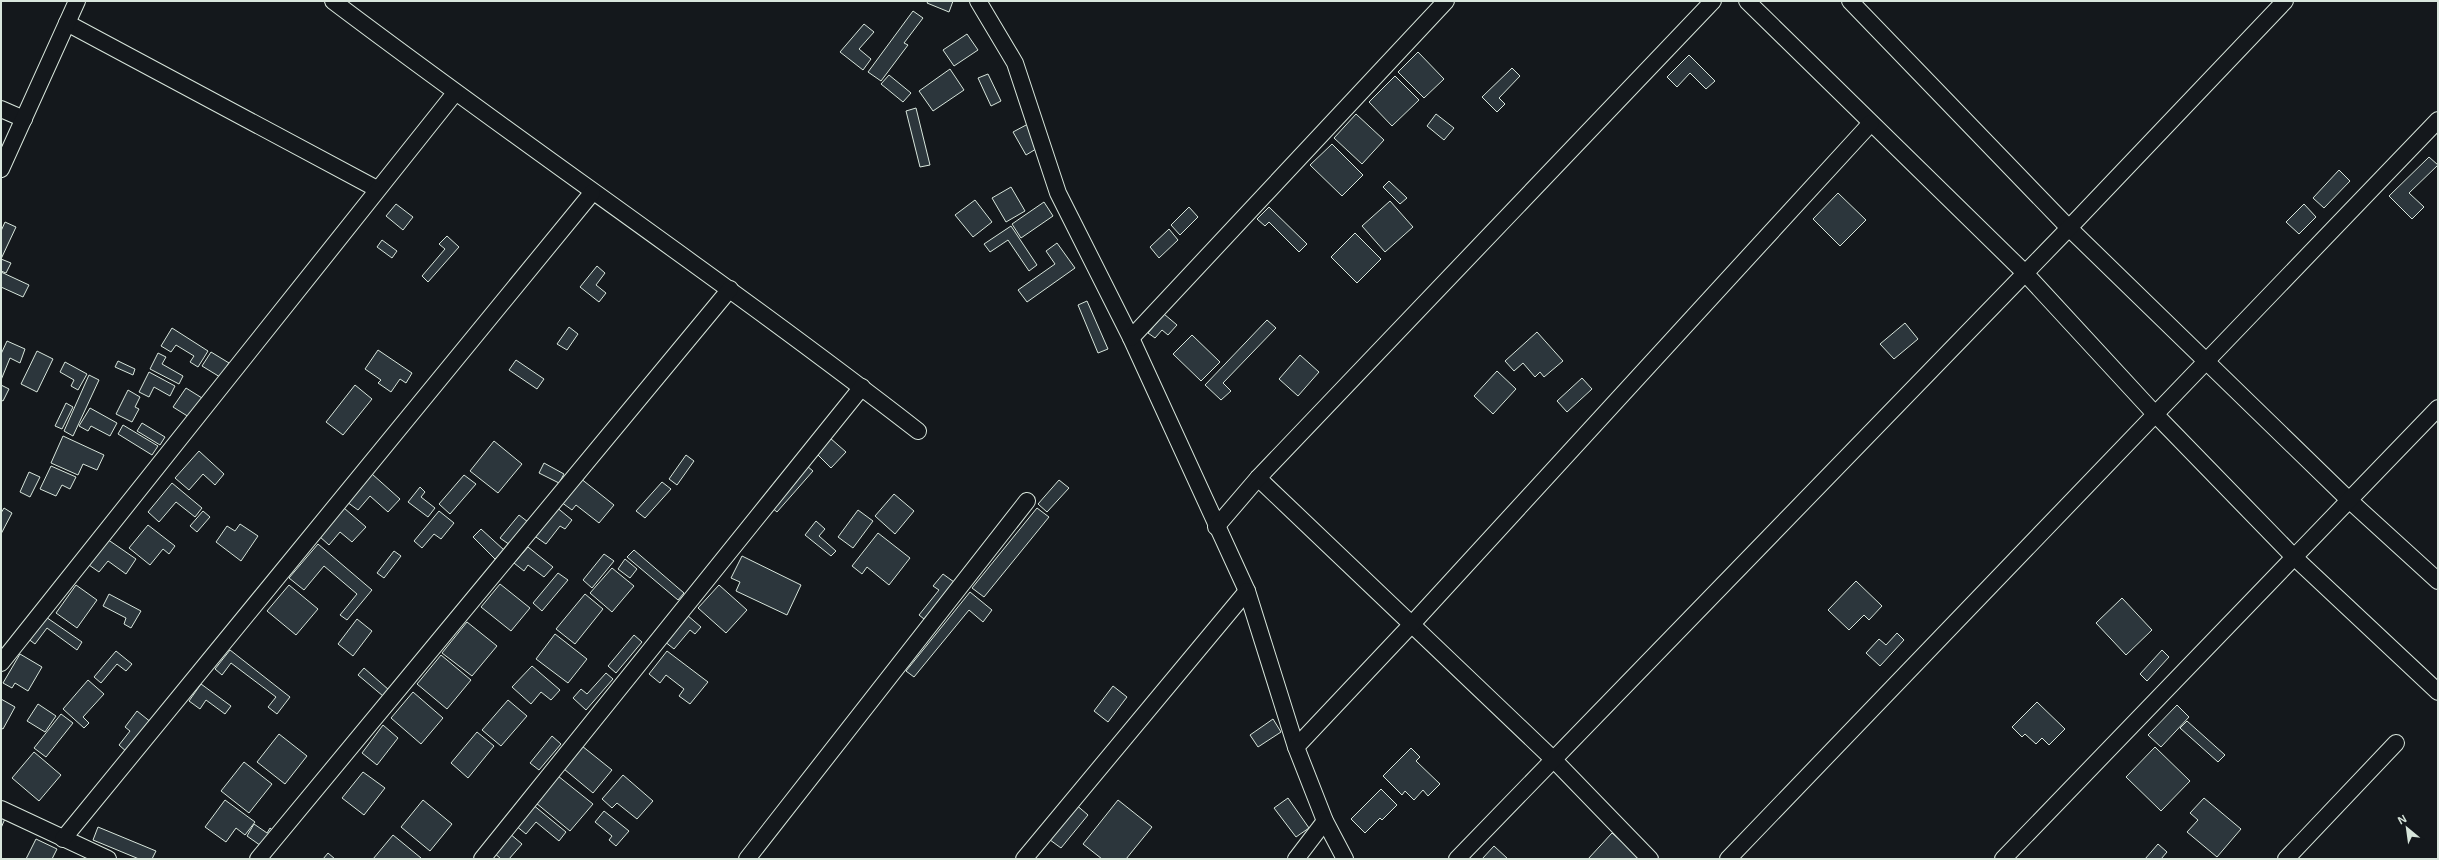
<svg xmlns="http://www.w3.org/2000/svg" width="2439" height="860" font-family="Helvetica,sans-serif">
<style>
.building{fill:#2c363c;stroke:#d8e6dc}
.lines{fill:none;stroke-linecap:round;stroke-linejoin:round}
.street-casing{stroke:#d8e6dc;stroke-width:18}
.street{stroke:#14181c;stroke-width:16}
</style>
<rect width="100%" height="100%" fill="#14181c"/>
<g class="building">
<polygon points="928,1 953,1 949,12 927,3"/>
<polygon points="913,11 923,18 904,43 908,45 881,81 868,72"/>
<polygon points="864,24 874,32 859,49 871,59 863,70 840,52"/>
<polygon points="967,34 978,50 954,66 943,50"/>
<polygon points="1418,52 1444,79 1424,98 1398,72"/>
<polygon points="1689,55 1715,81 1706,89 1690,73 1677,87 1667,77"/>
<polygon points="1512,68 1520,76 1499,98 1505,104 1497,112 1482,97"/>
<polygon points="950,69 964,90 933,111 919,91"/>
<polygon points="988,74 1001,101 991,106 978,78"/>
<polygon points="889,75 911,93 903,102 881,84"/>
<polygon points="1395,76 1419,100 1392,126 1369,102"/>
<polygon points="916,108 930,165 920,167 906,111"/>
<polygon points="1356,114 1384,140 1362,164 1334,138"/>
<polygon points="1436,114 1454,128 1444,140 1427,126"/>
<polygon points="1028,124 1041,146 1026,155 1013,132"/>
<polygon points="1332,144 1363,175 1342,196 1310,165"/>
<polygon points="2429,157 2438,165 2409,193 2424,207 2412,219 2389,196"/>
<polygon points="2339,170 2350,181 2324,208 2313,198"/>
<polygon points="1389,181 1407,198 1400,204 1383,187"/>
<polygon points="1011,187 1025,211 1006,222 992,198"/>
<polygon points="1838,193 1866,220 1840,246 1813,219"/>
<polygon points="975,200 992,222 973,237 955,215"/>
<polygon points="1390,201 1413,227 1385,252 1362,226"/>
<polygon points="1044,202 1053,216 1021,238 1012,224"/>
<polygon points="396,204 413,217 403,230 386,216"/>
<polygon points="2304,204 2316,217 2299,234 2286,222"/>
<polygon points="1189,207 1198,217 1180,235 1171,225"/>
<polygon points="1269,207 1307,244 1299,252 1269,222 1265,226 1257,219"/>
<polygon points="5,222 16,227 1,259 11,263 6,273 1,271 1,231"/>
<polygon points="1011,226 1037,265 1029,271 1008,240 990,252 984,244"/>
<polygon points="1169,229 1178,240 1159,258 1150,247"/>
<polygon points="1355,233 1381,259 1357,283 1331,257"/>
<polygon points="447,236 459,247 428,282 422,276 445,249 439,244"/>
<polygon points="382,240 397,251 392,258 377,247"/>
<polygon points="1057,243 1075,268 1027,302 1018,290 1055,264 1046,251"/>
<polygon points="597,266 605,273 596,285 606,293 599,302 580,287"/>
<polygon points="1,272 29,285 23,297 1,287"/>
<polygon points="1087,301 1108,349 1098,353 1078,305"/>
<polygon points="1164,314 1177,325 1168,335 1162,330 1155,338 1148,333"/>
<polygon points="1267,320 1276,328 1223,383 1231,391 1221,400 1205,385"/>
<polygon points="1905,323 1918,339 1894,359 1880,344"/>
<polygon points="569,327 578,334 567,350 557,344"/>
<polygon points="172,328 208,351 198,367 190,362 194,356 176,345 171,352 161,346"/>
<polygon points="1537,332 1563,361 1544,377 1540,372 1535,377 1523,363 1514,371 1505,361"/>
<polygon points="1192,335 1220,362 1201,381 1173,354"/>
<polygon points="7,341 25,349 20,363 10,358 1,380 1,354"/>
<polygon points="378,350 412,373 406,383 400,379 391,392 378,383 381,380 365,369"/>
<polygon points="37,351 53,359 37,392 21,384"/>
<polygon points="211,352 229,363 220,377 202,366"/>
<polygon points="158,353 166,357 162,364 183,376 179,384 150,369"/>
<polygon points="1300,355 1319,372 1298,396 1279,379"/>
<polygon points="516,360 544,379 537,389 509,370"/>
<polygon points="118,361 135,369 133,375 115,367"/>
<polygon points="65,362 87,374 78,390 71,386 74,380 60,372"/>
<polygon points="1497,371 1516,389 1493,414 1474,396"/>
<polygon points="149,372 175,386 170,396 154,387 149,397 139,392"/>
<polygon points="89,375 99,380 73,436 64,431"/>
<polygon points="1582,378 1592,389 1567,412 1557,401"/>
<polygon points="1,385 9,389 3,401 1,400"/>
<polygon points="355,385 372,399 343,435 326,422"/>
<polygon points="186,388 202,398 189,417 173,407"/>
<polygon points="128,390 140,397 135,407 139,409 132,422 116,414"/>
<polygon points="66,403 73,407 62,429 55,426"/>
<polygon points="90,408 117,423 110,436 91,426 88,431 79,426"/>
<polygon points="142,423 165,437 160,445 137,431"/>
<polygon points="123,425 158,446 152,455 118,434"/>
<polygon points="63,436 104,455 97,470 83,464 78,475 51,463"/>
<polygon points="830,438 846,452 831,468 816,453"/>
<polygon points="494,441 522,464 498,493 470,471"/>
<polygon points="199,451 224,474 215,485 203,474 189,490 175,478"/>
<polygon points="686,455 694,461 677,485 669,479"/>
<polygon points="544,463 564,474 559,483 539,473"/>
<polygon points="51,466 76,477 70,489 62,485 56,496 40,489"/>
<polygon points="807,466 813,471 777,512 771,507"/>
<polygon points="29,472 40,477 30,497 20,492"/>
<polygon points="372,474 400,499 388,512 370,496 358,510 347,502"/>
<polygon points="464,475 476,484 450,514 439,504"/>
<polygon points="580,478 614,505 599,523 576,505 572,510 561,502"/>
<polygon points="1059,480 1069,488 1047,512 1038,504"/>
<polygon points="662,482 671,489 645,518 636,511"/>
<polygon points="172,483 202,508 195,517 176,502 159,522 148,512"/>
<polygon points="420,487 425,492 421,497 435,508 428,517 408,502"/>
<polygon points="894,494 914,511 895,534 875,516"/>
<polygon points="555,506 572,520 565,529 560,526 546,544 533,535"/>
<polygon points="4,508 12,513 1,534 1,513"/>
<polygon points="344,508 366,527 352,542 340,532 329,545 319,536"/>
<polygon points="1037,508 1049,517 984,597 972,588"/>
<polygon points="858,510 873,521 853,548 838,537"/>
<polygon points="203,511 210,517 197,532 190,526"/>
<polygon points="439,511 454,523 441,539 434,534 422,548 414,541"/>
<polygon points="519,515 528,522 510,545 500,538"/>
<polygon points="816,521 825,529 819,536 836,551 831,556 805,535"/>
<polygon points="240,524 258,536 241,561 216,542 227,526 235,531"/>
<polygon points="148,525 175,546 169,554 163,549 150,565 129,548"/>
<polygon points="481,529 504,550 495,559 473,537"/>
<polygon points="878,533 910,558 889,585 867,567 862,574 852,566"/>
<polygon points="107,539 136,559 126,574 108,561 99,572 89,565"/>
<polygon points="318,544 372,590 347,620 340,615 357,594 324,566 304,590 289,578"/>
<polygon points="528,547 553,567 544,577 528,565 524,571 514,563"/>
<polygon points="634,550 684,593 678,600 627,557"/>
<polygon points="394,551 401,556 384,578 377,573"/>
<polygon points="604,554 614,561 592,588 583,580"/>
<polygon points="742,556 801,585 787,615 736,591 740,582 731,578"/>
<polygon points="625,559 637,569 630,578 618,569"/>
<polygon points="612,568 634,586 612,612 590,593"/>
<polygon points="558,573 568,580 542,611 533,603"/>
<polygon points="943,574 954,582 924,619 919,615 939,590 933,586"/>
<polygon points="1856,581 1882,606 1869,620 1864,615 1849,630 1828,610"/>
<polygon points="500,584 530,608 511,631 481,607"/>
<polygon points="76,585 97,600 77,628 56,613"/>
<polygon points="289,585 318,609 296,635 267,611"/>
<polygon points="719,585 747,610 726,633 698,608"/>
<polygon points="970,592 992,610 983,622 969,610 914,677 906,671"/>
<polygon points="109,594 141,611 131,628 124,624 126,618 103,606"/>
<polygon points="585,594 603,609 575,644 556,629"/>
<polygon points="2122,598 2152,630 2126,655 2096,623"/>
<polygon points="43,615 82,642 77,650 47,628 35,644 27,638"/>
<polygon points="687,615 701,627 695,634 690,630 674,649 664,641"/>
<polygon points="357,619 372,631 353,656 338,644"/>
<polygon points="467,622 497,646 472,676 442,653"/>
<polygon points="1897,633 1904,640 1880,666 1866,653 1879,639 1886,645"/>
<polygon points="555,634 587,659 568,683 536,659"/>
<polygon points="634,635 642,642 616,673 608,666"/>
<polygon points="230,650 290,697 277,714 268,707 276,697 231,663 222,675 215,669"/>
<polygon points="2162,650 2169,657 2147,681 2140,674"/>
<polygon points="116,651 132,664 126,671 117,664 101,683 94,677"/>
<polygon points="667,651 708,682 690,704 679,696 684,689 666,675 660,683 649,674"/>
<polygon points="20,654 42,667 28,691 15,683 12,688 3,683"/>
<polygon points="441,655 471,680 447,709 417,684"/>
<polygon points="532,666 560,690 551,700 541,692 531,704 512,687"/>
<polygon points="364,668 389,690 383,696 358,675"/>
<polygon points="606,673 613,679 586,710 573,698 581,689 587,694"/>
<polygon points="88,680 104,694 83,717 89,723 84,728 63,709"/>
<polygon points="201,684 231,706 225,714 206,700 200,709 189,701"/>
<polygon points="1113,686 1127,697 1108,722 1094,711"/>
<polygon points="413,692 443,718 421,744 391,718"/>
<polygon points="1,699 15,707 3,729 1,728"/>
<polygon points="508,700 527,716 501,746 482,730"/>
<polygon points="2037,702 2065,729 2049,745 2042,738 2036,744 2025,734 2022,737 2012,727"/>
<polygon points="38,704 56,716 45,732 27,721"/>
<polygon points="2177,705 2189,717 2161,747 2148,735"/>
<polygon points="137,711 152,723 128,753 119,745 130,731 125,727"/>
<polygon points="61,714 73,723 46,757 34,748"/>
<polygon points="1273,719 1281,732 1258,747 1250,735"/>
<polygon points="2187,721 2225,755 2218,762 2180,728"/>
<polygon points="383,725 398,738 377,765 362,753"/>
<polygon points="477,732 494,746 468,778 451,763"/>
<polygon points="279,734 307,756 285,784 257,762"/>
<polygon points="552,736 561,744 539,770 530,763"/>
<polygon points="582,746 612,770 593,793 564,769"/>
<polygon points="2155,747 2190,781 2161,811 2126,777"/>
<polygon points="1411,748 1420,757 1416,761 1440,784 1428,796 1423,790 1414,800 1405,791 1402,795 1383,776"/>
<polygon points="34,752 61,775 39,801 12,778"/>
<polygon points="244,762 272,784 249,813 221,791"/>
<polygon points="363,772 385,788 364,815 342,798"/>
<polygon points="623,775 653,801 637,819 617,803 612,808 602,799"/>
<polygon points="558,776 593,804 570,831 536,803"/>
<polygon points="1381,789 1397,805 1382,820 1380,818 1365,833 1351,819"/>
<polygon points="1288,798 1309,828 1296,837 1274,808"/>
<polygon points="2204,798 2241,829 2217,857 2187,832 2198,820 2190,813"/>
<polygon points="225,800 255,822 245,835 236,828 226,842 205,827"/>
<polygon points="423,800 452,824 430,851 401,827"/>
<polygon points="1118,800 1152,827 1126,859 1102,859 1083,844"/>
<polygon points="1074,803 1088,815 1061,848 1046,837"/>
<polygon points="532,804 566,832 559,841 536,822 526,834 515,825"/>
<polygon points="604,811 629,831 616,846 609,840 612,836 595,822"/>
<polygon points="1,812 7,814 1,828"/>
<polygon points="254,824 267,833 270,828 275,832 264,848 247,836"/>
<polygon points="98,827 156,851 152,859 139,859 93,840"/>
<polygon points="509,833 522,844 509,859 501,859 493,852"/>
<polygon points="1612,833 1641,859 1588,859"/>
<polygon points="393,835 421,858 420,859 373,859"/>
<polygon points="36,839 57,849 52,859 26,859"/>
<polygon points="2158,844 2167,852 2161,859 2145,859"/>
<polygon points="1494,846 1508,859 1482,859"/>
<polygon points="328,853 335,859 323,859"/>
</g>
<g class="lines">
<defs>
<g id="street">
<path d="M333 1C526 147 726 282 918 431"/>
<polyline points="978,1 1015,63 1058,193 1131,338 1247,591 1296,747 1325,821 1345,859"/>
<polyline points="1747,1 2025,273 2155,414 2294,557 2438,692"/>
<polyline points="1850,1 2069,228 2349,500 2438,581"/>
<polyline points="67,23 377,189"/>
<polyline points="1,109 24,119"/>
<polyline points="1,169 77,1"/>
<polyline points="1131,338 1446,1"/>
<polyline points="1258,478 1554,760 1650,859"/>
<polyline points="1216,527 1258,478 1713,1"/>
<polyline points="1,663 455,93"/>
<polyline points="1296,747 1412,624 1871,123"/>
<polyline points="1,809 108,859"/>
<polyline points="63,839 592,193"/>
<polyline points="258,859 730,289"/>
<polyline points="482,859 862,387"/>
<polyline points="747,859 1027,501"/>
<polyline points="1024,859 1247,591"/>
<polyline points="1296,859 1325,821"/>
<polyline points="1457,859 2069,228 2285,1"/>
<polyline points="1728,859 2438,120"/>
<polyline points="2003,859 2438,408"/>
<polyline points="2286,859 2396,743"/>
</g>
</defs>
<use href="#street" class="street-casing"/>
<use href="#street" class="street"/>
</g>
<rect width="2439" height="860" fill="none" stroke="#d8e6dc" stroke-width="4"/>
<g transform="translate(2407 828) rotate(331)" stroke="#14181c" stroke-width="3" paint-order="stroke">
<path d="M0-3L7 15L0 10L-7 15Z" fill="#d8e6dc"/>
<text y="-6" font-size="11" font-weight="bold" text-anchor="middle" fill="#d8e6dc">N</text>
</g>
</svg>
